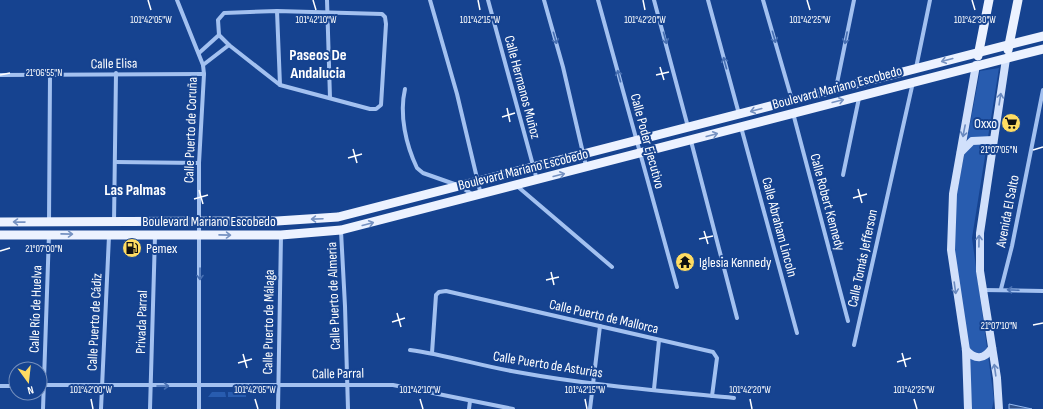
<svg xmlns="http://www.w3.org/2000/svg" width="1043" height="409" font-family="'Sofia Sans Condensed',sans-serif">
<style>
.green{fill:#285caf}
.water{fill:#31528b;stroke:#95baf3}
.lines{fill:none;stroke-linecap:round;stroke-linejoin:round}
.minor{stroke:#a3c1f0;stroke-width:4}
.secondary{stroke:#d1e0fb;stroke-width:8}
.primary{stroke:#ecf2ff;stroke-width:9}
.oneway{stroke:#476fb2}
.oneway2{stroke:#7692c2}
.oneway3{stroke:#6a8ac0}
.ticks{fill:none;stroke:#fff;stroke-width:1.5}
.labels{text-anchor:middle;stroke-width:4;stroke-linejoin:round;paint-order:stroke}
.street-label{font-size:14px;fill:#fff;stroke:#164390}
.poi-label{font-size:14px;fill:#fff;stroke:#164390;text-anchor:start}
.quarter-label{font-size:16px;font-weight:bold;fill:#fff;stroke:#164390}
.ticks-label{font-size:10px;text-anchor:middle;fill:#fff;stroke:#164390;stroke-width:4;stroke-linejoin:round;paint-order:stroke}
</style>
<rect width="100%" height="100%" fill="#164390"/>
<g class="green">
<polygon points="999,68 972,238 994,399 992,409 972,409 969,368 953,254 953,214 980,71"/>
<polygon points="212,392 225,392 226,397 208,397"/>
<rect x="228" y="392" width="18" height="5"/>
</g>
<polygon class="water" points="1009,404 1032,409 1009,409"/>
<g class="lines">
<g class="minor">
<polyline points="177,0 203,65 204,74 199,163 199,409"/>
<polyline points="327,0 330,98"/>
<polyline points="430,0 457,94 481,195"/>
<polyline points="488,0 537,180"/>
<polyline points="544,0 563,67 586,166"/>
<polyline points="598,0 677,287"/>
<polyline points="654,0 688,127"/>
<polyline points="708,0 739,114"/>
<polyline points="763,0 792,100"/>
<polygon points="277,11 382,14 385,17 386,24 381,105 376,109 370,109 280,85 229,45 219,35 218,20 224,13"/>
<polyline points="277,11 280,85"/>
<polyline points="199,53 219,35"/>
<polyline points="203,65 229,45"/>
<polyline points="916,68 930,0"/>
<polyline points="0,75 204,74"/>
<polyline points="836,88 854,0"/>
<path d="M405 89C399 115 406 145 417 168L423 173 460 186 473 195"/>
<polyline points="793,113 848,321"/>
<polyline points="741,127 797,333"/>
<polyline points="691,141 737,318"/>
<polyline points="115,162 199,163"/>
<polyline points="843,175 859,98"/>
<polyline points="517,186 612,267"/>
<polyline points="49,222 50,75"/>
<polyline points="114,222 116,73"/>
<polyline points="341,231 345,306 348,409"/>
<polyline points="1001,289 1012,246 1043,90"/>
<polyline points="983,290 1043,291"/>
<polyline points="854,345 913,82"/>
<path d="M410 350C447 355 481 366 517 372 588 385 662 391 734 398"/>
<polyline points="432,353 436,295 439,292 446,291 713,352 717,358 712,396"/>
<polyline points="40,385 393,385 513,409"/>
<polyline points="0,386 16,386"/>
<polyline points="654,389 659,340"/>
<polyline points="43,409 49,234"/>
<polyline points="101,409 109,236"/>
<polyline points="150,409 155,236"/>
<polyline points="278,409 281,235"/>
<polyline points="469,409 470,401"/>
<polyline points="590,409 600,326"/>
</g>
<g class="secondary">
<polyline points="961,152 972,141 993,140"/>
<path d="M966 350C975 360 984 360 992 348"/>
<polyline points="968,409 966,350 951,250 953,194 976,65"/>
<polyline points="999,409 997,378 980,271 980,233 1006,59"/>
</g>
<g class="primary">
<polyline points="1008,50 1018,0"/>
<polyline points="978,56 989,0"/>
<polyline points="0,222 277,221 338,217 1043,36"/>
<polyline points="0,235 281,235 341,230 1043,49"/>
</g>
</g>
<defs><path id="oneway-shaft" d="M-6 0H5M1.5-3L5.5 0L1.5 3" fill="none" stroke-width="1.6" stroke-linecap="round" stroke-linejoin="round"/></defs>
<g class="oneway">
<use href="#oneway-shaft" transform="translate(774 37) rotate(74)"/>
<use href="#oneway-shaft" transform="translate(555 38) rotate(74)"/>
<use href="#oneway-shaft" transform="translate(665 38) rotate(75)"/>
<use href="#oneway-shaft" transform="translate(846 38) rotate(101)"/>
<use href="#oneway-shaft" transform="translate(725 63) rotate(-105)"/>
<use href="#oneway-shaft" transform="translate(619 76) rotate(-105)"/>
<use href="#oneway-shaft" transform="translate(200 274) rotate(90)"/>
<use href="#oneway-shaft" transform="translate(1013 290) rotate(-177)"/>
<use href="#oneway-shaft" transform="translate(163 386)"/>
</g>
<g class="oneway2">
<use href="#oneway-shaft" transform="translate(947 60) rotate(165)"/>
<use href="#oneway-shaft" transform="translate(838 101) rotate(-14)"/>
<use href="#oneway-shaft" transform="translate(756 110) rotate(165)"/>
<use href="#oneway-shaft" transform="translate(712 135) rotate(-15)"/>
<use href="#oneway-shaft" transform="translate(559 175) rotate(-14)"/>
<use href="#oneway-shaft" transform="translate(317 219) rotate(178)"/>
<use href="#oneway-shaft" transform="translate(19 222) rotate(-179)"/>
<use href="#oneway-shaft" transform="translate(368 224) rotate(-15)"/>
<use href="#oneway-shaft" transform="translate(67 234) rotate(1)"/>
<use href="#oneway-shaft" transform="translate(225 235) rotate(1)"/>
</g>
<g class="oneway3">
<use href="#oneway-shaft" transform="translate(1000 99) rotate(-81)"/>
<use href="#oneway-shaft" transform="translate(964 131) rotate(101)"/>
<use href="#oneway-shaft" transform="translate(979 241) rotate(-89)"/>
<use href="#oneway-shaft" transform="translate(955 288) rotate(82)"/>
<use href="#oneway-shaft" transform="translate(995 370) rotate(-98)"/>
</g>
<path class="ticks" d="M148 0 151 10M313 0 316 10M478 0 480 10M643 0 645 10M807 0 810 10M972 0 975 10M660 67 664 80M0 75 10 73M656 75 669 72M507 108 510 122M502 117 515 113M353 149 357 163M1033 150 1043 147M348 158 362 154M858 189 862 203M199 190 203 204M853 198 867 194M194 199 208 195M704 231 708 244M699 239 713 236M0 251 10 248M551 272 554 285M546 280 559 277M397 313 401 327M392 322 405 318M1033 325 1043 323M902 353 906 367M243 354 247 368M897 362 911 358M238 363 252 359M91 399 93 409M255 399 258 409M420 399 423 409M585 399 587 409M750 399 752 409M914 399 917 409"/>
<defs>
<symbol id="supermarket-disc" viewBox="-11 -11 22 22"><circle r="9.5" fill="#ffdc62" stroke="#164390"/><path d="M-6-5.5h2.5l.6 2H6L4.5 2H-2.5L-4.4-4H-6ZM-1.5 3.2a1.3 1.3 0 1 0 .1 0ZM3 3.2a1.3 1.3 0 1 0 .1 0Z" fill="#111"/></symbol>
<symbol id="fuel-disc" viewBox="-11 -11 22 22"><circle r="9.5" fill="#ffdc62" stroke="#164390"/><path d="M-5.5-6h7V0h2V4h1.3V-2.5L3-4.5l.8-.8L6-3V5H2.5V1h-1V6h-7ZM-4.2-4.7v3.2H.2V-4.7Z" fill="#111"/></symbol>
<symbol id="temple-disc" viewBox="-11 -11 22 22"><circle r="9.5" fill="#ffdc62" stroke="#164390"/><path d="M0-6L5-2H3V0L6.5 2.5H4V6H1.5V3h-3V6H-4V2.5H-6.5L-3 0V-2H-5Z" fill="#111"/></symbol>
</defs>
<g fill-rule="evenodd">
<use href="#supermarket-disc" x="1000" y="112" width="22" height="22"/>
<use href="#fuel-disc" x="121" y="237" width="22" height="22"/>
<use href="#temple-disc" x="674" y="251" width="22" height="22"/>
</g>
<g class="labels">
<g class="street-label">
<text transform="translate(114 63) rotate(-1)" y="5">Calle Elisa</text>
<text transform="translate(523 87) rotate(75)" y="5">Calle Hermanos Muñoz</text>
<text transform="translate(837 87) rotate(-15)" y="5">Boulevard Mariano Escobedo</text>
<text transform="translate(190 130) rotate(-88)" y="5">Calle Puerto de Coruña</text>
<text transform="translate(648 141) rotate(75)" y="5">Calle Poder Ejecutivo</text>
<text transform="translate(523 169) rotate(-14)" y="5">Boulevard Mariano Escobedo</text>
<text transform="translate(828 202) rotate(75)" y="5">Calle Robert Kennedy</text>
<text transform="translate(1007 211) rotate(-79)" y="5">Avenida El Salto</text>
<text x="209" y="226">Boulevard Mariano Escobedo</text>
<text transform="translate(780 227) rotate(75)" y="5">Calle Abraham Lincoln</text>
<text transform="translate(862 258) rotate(-78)" y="5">Calle Tomás Jefferson</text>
<text transform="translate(333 296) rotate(-92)" y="5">Calle Puerto de Almeria</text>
<text transform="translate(35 309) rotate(-88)" y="5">Calle Río de Huelva</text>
<text transform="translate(604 316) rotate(13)" y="5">Calle Puerto de Mallorca</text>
<text transform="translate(94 322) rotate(-87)" y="5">Calle Puerto de Cádiz</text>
<text transform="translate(141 322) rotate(-88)" y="5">Privada Parral</text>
<text transform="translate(268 322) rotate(-89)" y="5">Calle Puerto de Málaga</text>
<text transform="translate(548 364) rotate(9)" y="5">Calle Puerto de Asturias</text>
<text transform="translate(338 373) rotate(-1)" y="5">Calle Parral</text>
</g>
<g class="poi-label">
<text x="997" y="128" text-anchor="end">Oxxo</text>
<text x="146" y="253">Pemex</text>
<text x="699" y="267">Iglesia Kennedy</text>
</g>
<g class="quarter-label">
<text x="318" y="60">Paseos De<tspan x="318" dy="18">Andalucia</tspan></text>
<text x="135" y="195">Las Palmas</text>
</g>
</g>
<g class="ticks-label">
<text x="151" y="23">101°42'05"W</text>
<text x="316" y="23">101°42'10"W</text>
<text x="480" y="23">101°42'15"W</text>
<text x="645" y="23">101°42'20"W</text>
<text x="810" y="23">101°42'25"W</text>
<text x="975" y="23">101°42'30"W</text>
<text x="44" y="76">21°06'55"N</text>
<text x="999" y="153">21°07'05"N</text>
<text x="44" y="252">21°07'00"N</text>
<text x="999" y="329">21°07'10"N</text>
<text x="91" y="393">101°42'00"W</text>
<text x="255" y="393">101°42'05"W</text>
<text x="420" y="393">101°42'10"W</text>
<text x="585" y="393">101°42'15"W</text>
<text x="750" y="393">101°42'20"W</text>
<text x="914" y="393">101°42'25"W</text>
</g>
<g transform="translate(28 381) rotate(165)"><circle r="19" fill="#164390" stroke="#738ebc"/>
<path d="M0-3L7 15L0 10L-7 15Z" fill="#ffdc62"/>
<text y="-6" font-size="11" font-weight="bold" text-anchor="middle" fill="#ffffff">N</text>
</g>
</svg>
